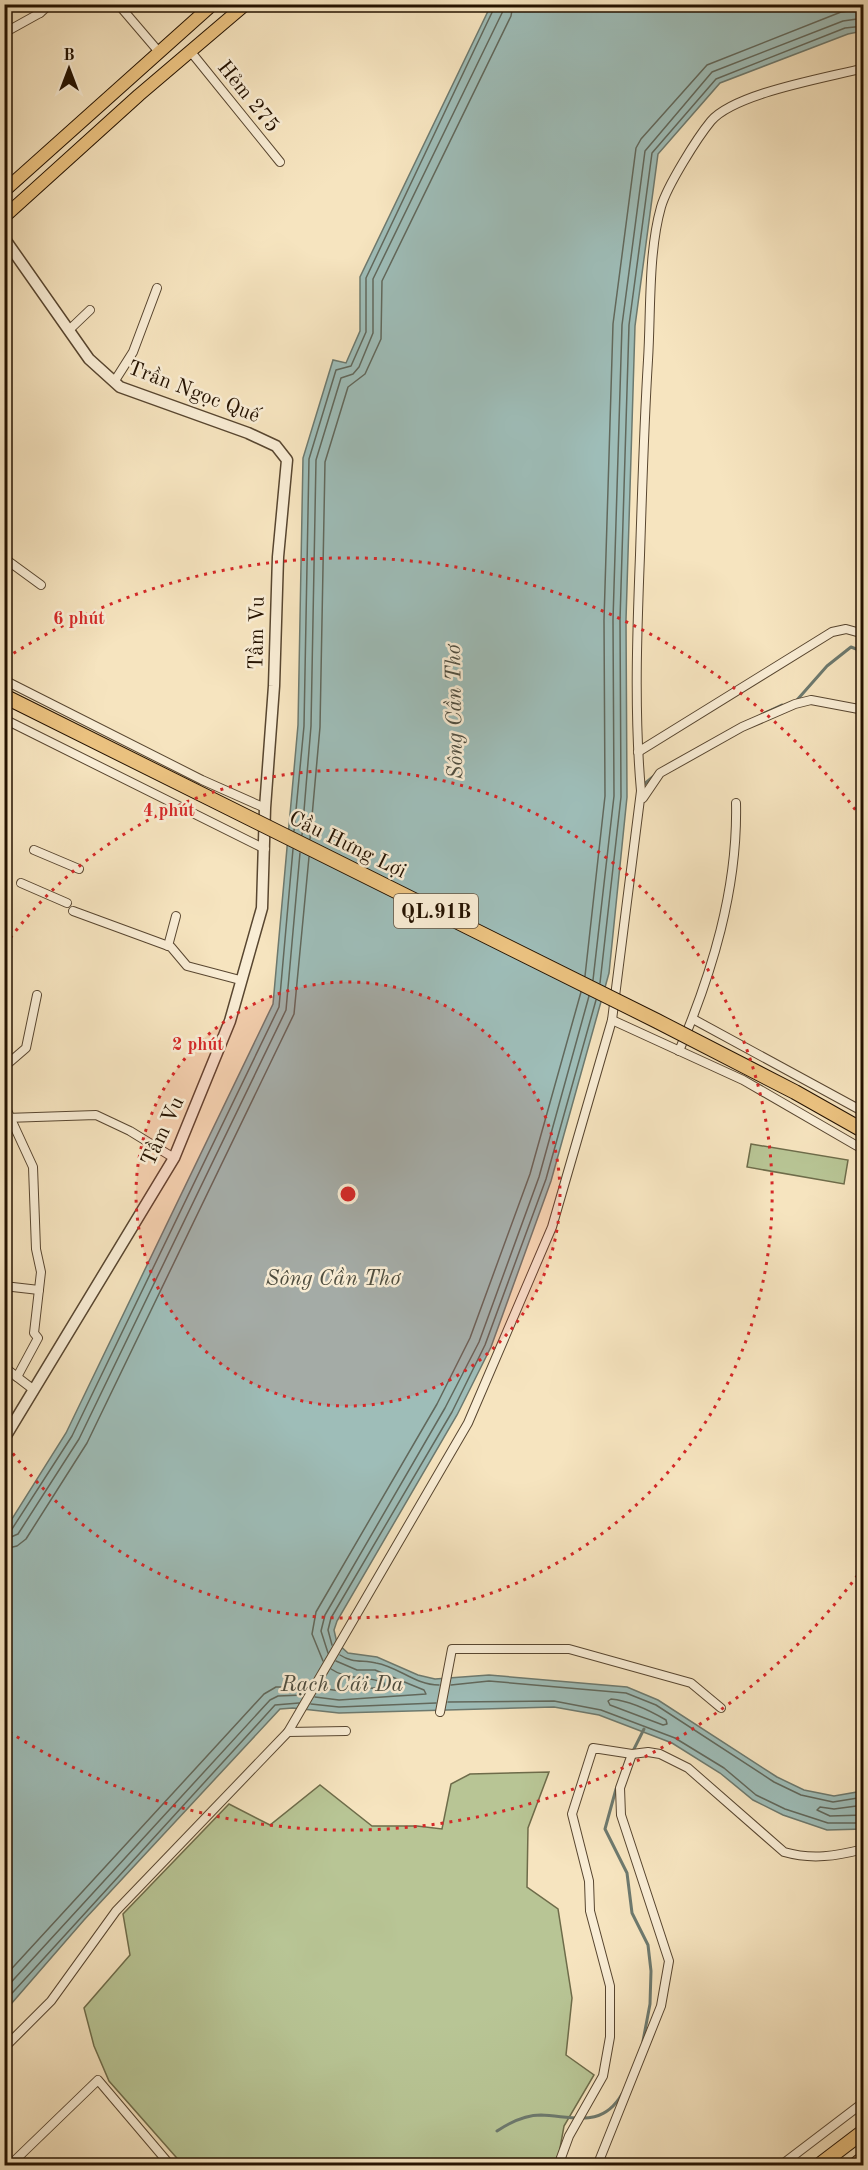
<svg xmlns="http://www.w3.org/2000/svg" width="868" height="2170" font-family="'Old Standard TT',serif">
<style>
.green{fill:#b8c595;stroke:#6e6c4a;stroke-width:1.5}
.water{fill:#9ebdb8;stroke:#6d796e;stroke-width:1.5}
.lines{fill:none;stroke-linecap:round;stroke-linejoin:round}
.shore{stroke:#61685c;stroke-width:1.5}
.stream{stroke:#6d796e;stroke-width:3}
.minor-casing{stroke:#584630;stroke-width:10}
.tertiary-casing{stroke:#584630;stroke-width:13}
.primary-casing{stroke:#241200;stroke-width:14}
.trunk-casing{stroke:#241200;stroke-width:16}
.minor{stroke:#f9edd5;stroke-width:8}
.tertiary{stroke:#f9edd5;stroke-width:10}
.primary{stroke:#ebc280;stroke-width:12}
.trunk{stroke:#ebc280;stroke-width:14}
.trunk-bridge-casing{stroke:#241200;stroke-width:16;stroke-linecap:butt}
.trunk-bridge{stroke:#ebc280;stroke-width:14}
.ring{fill:none;stroke:#d62828;stroke-width:3;stroke-dasharray:3 6}
.labels{text-anchor:middle;stroke-width:5;stroke-linejoin:round;paint-order:stroke}
.shield{fill:#f9edd5;stroke:#645440;stroke-width:1.5}
.shield-label{font-size:20px;font-weight:bold;fill:#241200}
.street-label{font-size:21px;fill:#241200;stroke:#f9edd5}
.water-label{font-size:22px;font-style:italic;fill:#4f4e40;stroke:#f9edd5}
.centre{fill:#d62828;stroke:#f9edd5;stroke-width:3}
.ring-label{font-size:18px;text-anchor:middle;font-weight:bold;fill:#d62828;stroke:#f9edd5;stroke-width:5;stroke-linejoin:round;paint-order:stroke}
</style>
<rect width="100%" height="100%" fill="#f6e4bf"/>
<filter id="stains"><feTurbulence type="fractalNoise" baseFrequency=".00333" numOctaves="4"/><feColorMatrix values="0 0 0 0 .2 0 0 0 0 .09 0 0 0 0 .02 0 0 0 .5 -.17"/></filter>
<radialGradient id="worn" r=".72"><stop offset=".6" stop-color="#630" stop-opacity="0"/><stop offset="1" stop-color="#630" stop-opacity=".3"/></radialGradient>
<g class="green">
<polygon points="751,1144 848,1160 844,1184 747,1167"/>
<polygon points="549,1772 528,1828 527,1887 558,1909 572,1998 566,2055 594,2075 564,2126 557,2165 183,2165 109,2081 94,2046 84,2008 130,1955 123,1914 229,1804 270,1825 320,1785 372,1826 417,1826 442,1829 451,1784 470,1774"/>
</g>
<polygon class="water" points="491,5 863,5 863,31 848,34 720,83 658,154 635,326 626,620 627,797 609,973 551,1181 491,1347 457,1415 337,1621 334,1630 337,1643 348,1653 377,1657 418,1675 435,1679 489,1675 627,1687 658,1700 777,1777 804,1790 834,1796 863,1791 863,1829 827,1830 783,1815 753,1800 720,1773 672,1743 599,1715 554,1707 339,1713 293,1708 280,1709 84,1920 5,2011 5,1530 66,1433 273,1004 298,725 303,458 333,360 346,363 360,331 360,277"/>
<g class="lines">
<g class="shore">
<polyline points="294,831 304,726 309,459 336,370 351,366 366,332 366,278 496,4"/>
<polyline points="302,835 311,726 316,460 341,378 353,374 359,367 373,333 373,279 502,13 504,4"/>
<polyline points="310,839 320,727 325,462 348,387 365,374 381,339 382,281 511,16 513,4"/>
<polyline points="585,976 605,796 604,620 613,324 636,148 641,139 707,65 841,12 864,9"/>
<polyline points="593,980 614,796 613,620 622,325 645,151 712,72 843,21 864,18"/>
<polyline points="600,983 621,797 620,620 629,325 652,153 716,79 845,28 864,26"/>
<polyline points="4,1532 12,1529 72,1436 279,1007 293,849"/>
<polyline points="4,1540 18,1534 79,1439 286,1010 300,853"/>
<polyline points="4,1549 17,1546 26,1539 87,1443 294,1014 309,857"/>
<polyline points="332,1645 328,1630 331,1618 452,1412 485,1345 546,1179 596,1000"/>
<polyline points="328,1653 321,1631 325,1615 445,1408 479,1342 539,1177 589,996"/>
<path d="M340 1655C352 1663 363 1660 376 1663 399 1667 415 1685 439 1685"/>
<polyline points="323,1661 312,1634 316,1612 437,1404 470,1338 530,1174 581,992"/>
<polyline points="451,1685 489,1681 626,1693 656,1705 774,1782 801,1795 833,1802 864,1797"/>
<path d="M320 1688 340 1691 385 1687 384 1683C367 1675 348 1681 331 1669"/>
<polyline points="315,1697 339,1700 426,1694 424,1690 375,1670 357,1670 336,1661"/>
<path d="M611 1699C631 1701 649 1710 666 1720L667 1724 663 1725 610 1705 608 1701Z"/>
<polyline points="448,1702 554,1701 601,1710 675,1738 724,1768 756,1795 785,1809 828,1823 864,1823"/>
<polyline points="311,1704 339,1707 436,1703"/>
<polyline points="864,1805 834,1809 820,1807 817,1810 830,1816 864,1815"/>
<polyline points="4,1977 264,1694 276,1687 308,1687"/>
<polyline points="4,1990 270,1700 278,1696 303,1695"/>
<polyline points="4,2002 275,1705 299,1703"/>
</g>
<g class="stream">
<polyline points="797,700 827,666 851,647 864,652"/>
<polyline points="761,715 782,705"/>
<polyline points="643,785 654,776"/>
<polyline points="632,1753 644,1729"/>
<polyline points="616,1789 605,1829 627,1873 632,1913 648,1945 651,1971 650,2004 643,2041"/>
<path d="M497 2131C509 2123 525 2115 541 2115 573 2116 602 2129 622 2094"/>
</g>
<defs>
<g id="minor">
<polyline points="32,4 40,13 50,4"/>
<polyline points="118,4 159,52"/>
<polyline points="4,33 40,13"/>
<polyline points="191,52 280,162"/>
<polyline points="69,330 90,310"/>
<polyline points="114,382 133,352 157,288"/>
<polyline points="4,558 41,585"/>
<polyline points="4,680 202,780 265,808"/>
<polyline points="4,719 265,849"/>
<polyline points="638,752 832,632 846,629 864,634"/>
<polyline points="643,798 660,773 742,727 795,704 811,700 864,710"/>
<polyline points="34,850 79,869"/>
<polyline points="21,883 67,903"/>
<polyline points="73,911 171,947 187,966 240,980"/>
<polyline points="168,946 176,916"/>
<polyline points="693,1019 864,1112"/>
<polyline points="612,1020 743,1080 864,1150"/>
<path d="M679 1051C712 973 738 889 736 803"/>
<polyline points="4,1067 26,1048 37,995"/>
<polyline points="4,1104 33,1167 36,1249 41,1272 34,1333 38,1338 17,1377"/>
<polyline points="6,1118 96,1115 130,1131 174,1158"/>
<polyline points="4,1286 39,1290"/>
<polyline points="4,1367 34,1390"/>
<polyline points="440,1712 452,1649 569,1649 691,1683 721,1708"/>
<path d="M288 1732 468 1423 552 1227 612 1020 641 791C634 713 637 633 640 555 642 490 644 425 648 360 651 313 648 253 661 207 667 186 697 138 711 121 735 93 826 78 864 68"/>
<polyline points="4,2048 51,2001 116,1911 288,1732 346,1731"/>
<polyline points="9,2166 98,2080 171,2166"/>
<path d="M558 2166 569 2136 603 2076 610 2037V1986L590 1911 589 1881 572 1814 593 1748 632 1754 648 1752 660 1754 688 1768 784 1852C812 1860 836 1856 864 1849"/>
<polyline points="597,2166 661,2006 669,1961 621,1815 620,1788 632,1754"/>
<polyline points="780,2166 864,2102"/>
</g>
<polyline id="tertiary" points="4,238 89,359 120,387 248,433 276,446 287,460 278,557 274,686 265,808 262,908 230,1021 174,1158 4,1439"/>
<g id="primary">
<polyline points="4,191 213,4"/>
<polyline points="4,217 139,95 246,4"/>
</g>
<g id="trunk">
<polyline points="818,2166 864,2131"/>
<polyline points="854,2166 864,2158"/>
</g>
</defs>
<use href="#minor" class="minor-casing"/>
<use href="#tertiary" class="tertiary-casing"/>
<use href="#primary" class="primary-casing"/>
<use href="#trunk" class="trunk-casing"/>
<use href="#minor" class="minor"/>
<use href="#tertiary" class="tertiary"/>
<use href="#primary" class="primary"/>
<use href="#trunk" class="trunk"/>
<defs>
<polyline id="trunk-bridge" points="4,696 657,1021 795,1092 864,1131"/>
</defs>
<use href="#trunk-bridge" class="trunk-bridge-casing"/>
<use href="#trunk-bridge" class="trunk-bridge"/>
</g>
<circle cx="348" cy="1194" r="212" fill="#d62828" fill-opacity=".12"/>
<g class="ring">
<circle cx="348" cy="1194" r="212"/>
<path d="M5 945A424 424 0 1 1 5 1443"/>
<path d="M863 1568A636 636 0 0 1 6 1730M6 658A636 636 0 0 1 863 820"/>
</g>
<g class="labels">
<rect class="shield" x="394" y="894" width="84" height="34" rx="4.5"/>
<g class="shield-label">
<text x="436" y="918">QL.91B</text>
</g>
<g class="street-label">
<text transform="translate(249 96) rotate(51)" y="7">Hẻm 275</text>
<text transform="translate(194 391) rotate(21)" y="7">Trần Ngọc Quế</text>
<text transform="translate(256 633) rotate(-89)" y="7">Tầm Vu</text>
<text transform="translate(348 844) rotate(26)" y="7">Cầu Hưng Lợi</text>
<text transform="translate(162 1131) rotate(-65)" y="7">Tầm Vu</text>
</g>
<g class="water-label">
<text transform="translate(453 712) rotate(-91)" y="8">Sông Cần Thơ</text>
<text x="333" y="1285">Sông Cần Thơ</text>
<text x="342" y="1691">Rạch Cái Da</text>
</g>
</g>
<circle cx="348" cy="1194" r="9" class="centre"/>
<g class="ring-label">
<text x="79" y="624">6 phút</text>
<text x="169" y="816">4 phút</text>
<text x="198" y="1050">2 phút</text>
</g>
<rect width="868" height="2170" fill="none" stroke="#f6e4bf" stroke-width="24"/>
<rect x="6" y="6" width="856" height="2158" fill="none" stroke="#241200" stroke-width="3"/>
<rect x="12" y="12" width="844" height="2146" fill="none" stroke="#241200" stroke-width="1.5"/>
<g transform="translate(69 69)" stroke="#f9edd5" stroke-width="4.5" paint-order="stroke">
<path d="M0-4.5L10 22L0 15L-10 22Z" fill="#241200"/>
<text y="-9" font-size="16" font-weight="bold" text-anchor="middle" fill="#241200">B</text>
</g>
<rect width="100%" height="100%" filter="url(#stains)"/>
<rect width="100%" height="100%" fill="url(#worn)"/>
</svg>
